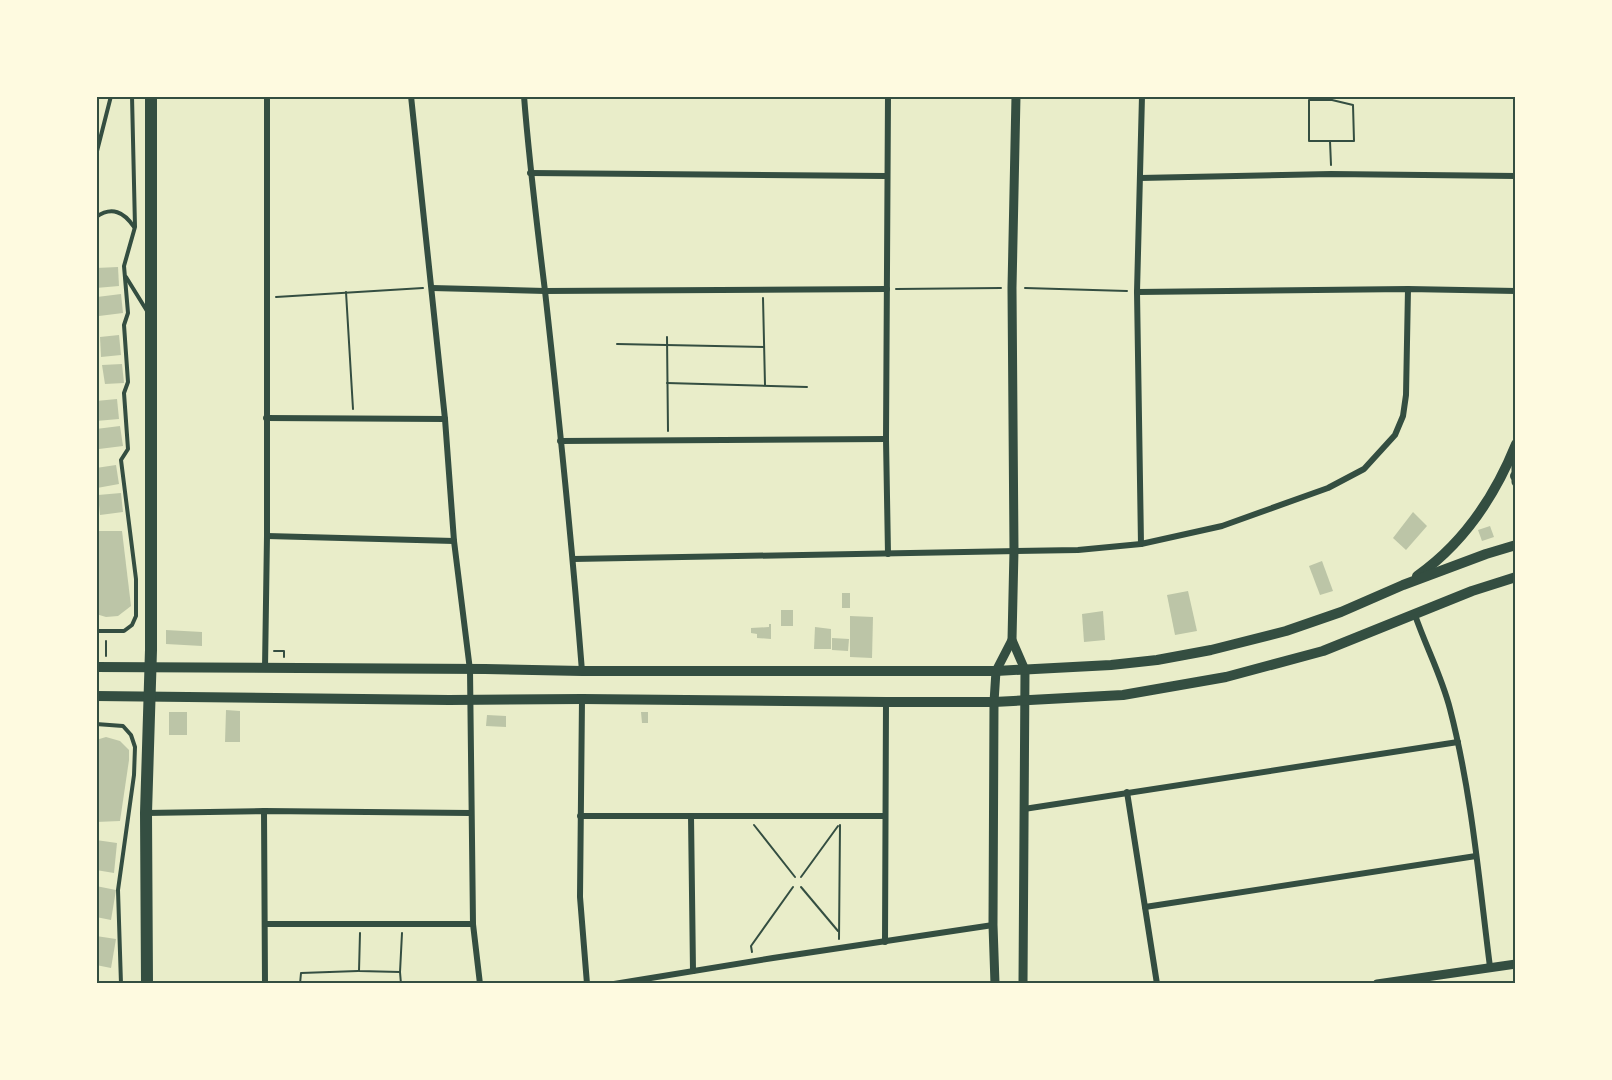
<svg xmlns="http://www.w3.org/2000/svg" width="1612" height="1080" font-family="Inter,sans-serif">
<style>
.building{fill:#bcc5a7}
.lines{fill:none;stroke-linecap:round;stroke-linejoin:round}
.path{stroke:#344e41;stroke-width:2}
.service{stroke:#344e41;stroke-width:4}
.minor{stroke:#344e41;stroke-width:6}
.tertiary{stroke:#344e41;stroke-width:9}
.secondary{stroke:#344e41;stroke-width:10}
.primary{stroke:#344e41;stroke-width:12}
.neatline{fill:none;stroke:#344e41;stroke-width:2}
</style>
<rect width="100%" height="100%" fill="#e9edc9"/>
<g class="building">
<polygon points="118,267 119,286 96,288 96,268"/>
<polygon points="121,294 123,313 99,316 97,297"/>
<polygon points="119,335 121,355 101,357 100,337"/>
<polygon points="122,364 124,383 105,384 102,365"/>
<polygon points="117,399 119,419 96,421 96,401"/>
<polygon points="120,426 123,446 99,449 96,429"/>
<polygon points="116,465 119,484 97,488 96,468"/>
<polygon points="121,493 123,512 100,515 98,495"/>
<polygon points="1413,512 1427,526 1406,550 1393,538"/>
<polygon points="1490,526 1494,537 1482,541 1478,530"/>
<polygon points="98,531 122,531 131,606 118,616 106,617 96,614 96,541"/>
<polygon points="1322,561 1333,591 1320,595 1309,566"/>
<polygon points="1188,591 1197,631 1175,635 1167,595"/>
<rect x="842" y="593" width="8" height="15"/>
<rect x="781" y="610" width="12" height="16"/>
<polygon points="1103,611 1105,640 1084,642 1082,614"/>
<polygon points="850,616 873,617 872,658 850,657"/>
<polygon points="769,624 771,624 771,639 757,638 757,634 751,633 751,628 769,627"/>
<polygon points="815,627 831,629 831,649 814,649"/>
<polygon points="166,630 202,632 202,646 166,644"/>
<polygon points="832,638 849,639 848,651 832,650"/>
<polygon points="226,710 240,711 240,742 225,742"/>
<rect x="169" y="712" width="18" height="23"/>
<polygon points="641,712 648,712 648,723 642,723"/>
<polygon points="487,715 506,716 506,727 486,726"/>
<polygon points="106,737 120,741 129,750 129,760 120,821 96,822 96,740"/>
<polygon points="96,840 117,843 114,873 96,870"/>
<polygon points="96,886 116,890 111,920 96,917"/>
<polygon points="96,936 116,939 111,968 96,965"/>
</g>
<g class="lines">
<g class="path">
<polygon points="1309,100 1332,100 1353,105 1354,141 1309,141"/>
<polyline points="1330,141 1331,165"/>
<polyline points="1025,288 1127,291"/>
<polyline points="896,289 1001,288"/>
<polyline points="346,292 353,409"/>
<polyline points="276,297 423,288"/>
<polyline points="763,298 765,385"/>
<polyline points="667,337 668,431"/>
<polyline points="617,344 764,347"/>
<polyline points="667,383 807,387"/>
<polyline points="274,651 284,651 284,657"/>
<polyline points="106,656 106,641"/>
<polyline points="754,825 795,877"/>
<polyline points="801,877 838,826"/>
<polyline points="801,887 838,931"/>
<polyline points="360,933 359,971 400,972 401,984"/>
<polyline points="839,939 840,825"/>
<polyline points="752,952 751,946 793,887"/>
<polyline points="400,972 402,933"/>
<polyline points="300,984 301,973 358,971"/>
</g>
<g class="service">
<polyline points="96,155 111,96"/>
<path d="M96 217C112 206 124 212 134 227"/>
<polyline points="126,277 147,311"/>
<polyline points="96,631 124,631 132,625 136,616 136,579 121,460 128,449 124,393 128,382 124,325 128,313 124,266 135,227 132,96"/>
<polyline points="96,724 123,726 131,735 135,747 134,775 118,890 121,984"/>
</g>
<g class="minor">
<polyline points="411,96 445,419 454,541 470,670 473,924 480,984"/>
<path d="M524 96C529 161 537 226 545 291 559 417 572 544 582 671"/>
<polyline points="888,96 886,439 888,554"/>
<polyline points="530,173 886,176"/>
<polyline points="1140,178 1331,174 1516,176"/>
<polyline points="432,288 545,291 887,289"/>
<polyline points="1137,292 1408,289 1516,291"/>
<polyline points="266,418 445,419"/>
<polyline points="560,441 886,439"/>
<polyline points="267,536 454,541"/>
<polyline points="1141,544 1137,292 1142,96"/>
<polyline points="573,559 1078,550 1141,544 1222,526 1328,488 1364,469 1395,435 1403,416 1406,395 1408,289"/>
<path d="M1415 615C1426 647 1442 677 1450 709 1472 794 1479 881 1490 967"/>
<polyline points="265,668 267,536 267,96"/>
<polyline points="582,699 580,897 587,984"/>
<polyline points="1127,792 1157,984"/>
<polyline points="1024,809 1458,742"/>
<polyline points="264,811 265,984"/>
<polyline points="146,813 264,811 470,813"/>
<polyline points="580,816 885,816"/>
<polyline points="691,816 693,971"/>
<polyline points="1145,907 1476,856"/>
<polyline points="265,924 473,924"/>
<polyline points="885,942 886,702"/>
<polyline points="614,984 773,958 993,925"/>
</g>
<g class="tertiary">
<polyline points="1016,96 1012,288 1014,550 1012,640 1025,670 1023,984"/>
<polyline points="1516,449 1516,482"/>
<polyline points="995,984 993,925 994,702 996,671 1012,640"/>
<polyline points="1377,984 1516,964"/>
</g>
<g class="secondary">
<polyline points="1515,476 1516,477"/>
<path d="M1417 576C1464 543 1495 496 1516 444"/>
<polyline points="96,667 485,669 582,671 996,671 1111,665 1157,660 1211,650 1286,631 1341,612 1403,585 1486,554 1516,545"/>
<polyline points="96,696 449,700 582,699 886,702 994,702 1123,695 1226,677 1323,651 1472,591 1516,577"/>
</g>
<polyline class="primary" points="147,984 146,813 151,650 151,96"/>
</g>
<rect width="1612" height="1080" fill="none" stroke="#fefae0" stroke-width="195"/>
<rect x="98" y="98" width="1416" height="884" class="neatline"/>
</svg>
